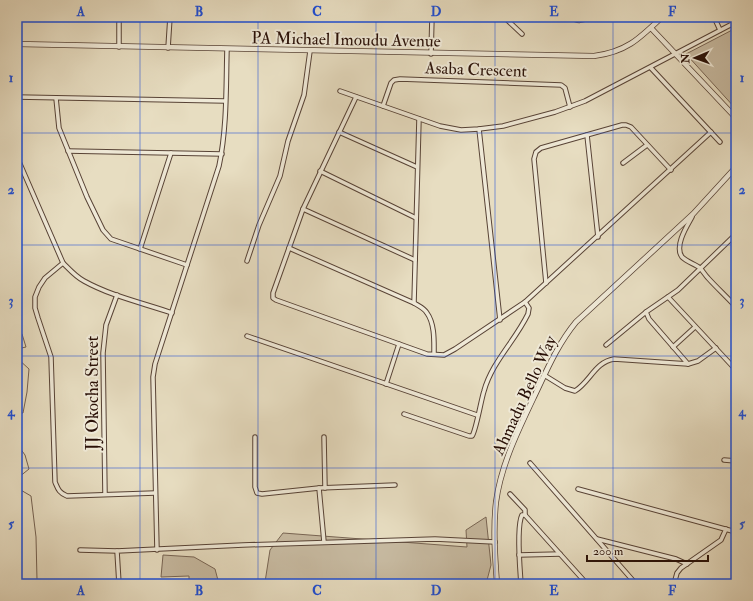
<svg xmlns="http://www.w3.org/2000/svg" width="753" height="601" font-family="'IM FELL Double Pica',serif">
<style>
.green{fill:#c7baa1;stroke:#786554}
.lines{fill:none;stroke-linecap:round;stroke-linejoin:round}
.stream{stroke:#746151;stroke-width:1}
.minor-casing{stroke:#584336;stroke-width:5.5}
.tertiary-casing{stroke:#584336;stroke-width:6}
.minor{stroke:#efe9d7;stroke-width:3.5}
.tertiary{stroke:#efe9d7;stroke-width:4.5}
.grid{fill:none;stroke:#1d4ed8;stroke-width:1;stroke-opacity:0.55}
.labels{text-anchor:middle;stroke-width:4;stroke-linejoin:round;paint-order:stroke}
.street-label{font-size:17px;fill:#291007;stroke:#efe9d7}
.neatline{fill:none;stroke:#1d4ed8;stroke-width:1.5}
.grid-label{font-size:13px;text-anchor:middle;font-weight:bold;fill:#1d4ed8}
</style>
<rect width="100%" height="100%" fill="#e7ddc1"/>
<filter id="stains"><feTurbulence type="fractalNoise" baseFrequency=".005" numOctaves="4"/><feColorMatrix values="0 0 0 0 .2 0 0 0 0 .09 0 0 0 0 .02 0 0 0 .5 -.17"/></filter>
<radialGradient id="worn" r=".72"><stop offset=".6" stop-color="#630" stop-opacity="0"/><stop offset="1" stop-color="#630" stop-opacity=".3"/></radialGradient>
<g class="green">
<polygon points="736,28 736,109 686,54"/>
<polygon points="486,517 491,565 486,584 266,584 265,582 270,550 283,533 467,547 466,530"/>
<polygon points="163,555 194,557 215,569 219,584 189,584 189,576 161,577"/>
</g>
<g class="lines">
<g class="stream">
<polyline points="17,328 22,334 26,347 17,349"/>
<polyline points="17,358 29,369 27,392 23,413 17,413"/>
<polyline points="17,444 25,455 29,469 19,477 19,489 31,496 36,537 37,580 39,584"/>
</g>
<defs>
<g id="minor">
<polyline points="504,17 522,34"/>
<path d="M572 17C577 22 583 21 588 17"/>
<polyline points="714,17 720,30"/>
<polyline points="119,47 119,17"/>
<polyline points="168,48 170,17"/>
<polyline points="431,54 432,17"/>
<polyline points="651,68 720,142"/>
<polyline points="340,91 440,126 461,130 479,129 503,126 555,112 585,101 736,22"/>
<polyline points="17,97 225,101"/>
<polyline points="356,97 303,209 273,293 273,298 276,300 427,354 444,355 455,349 525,302 711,132"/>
<polyline points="56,98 59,128 87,197 103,230 111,239 187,265"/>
<polyline points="383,106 391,83 394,80 400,79 561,85 565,88 570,107"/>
<path d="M419 119 414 303C419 306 424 308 427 313 435 324 434 342 434 354"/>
<polyline points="479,129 500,320"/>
<polyline points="339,132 417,167"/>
<polyline points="587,135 598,237"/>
<polyline points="68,151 222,154"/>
<path d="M17 157 63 263C70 270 76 277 84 281 111 296 143 303 172 313"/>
<polyline points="623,163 647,145"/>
<polyline points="320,171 416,218"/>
<polyline points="303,209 415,260"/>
<path d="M692 217C687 226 674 246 682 257 687 262 695 264 700 268 703 271 705 275 708 278 717 288 727 297 736 307"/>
<polyline points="289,248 414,303"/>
<polyline points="140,249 171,153"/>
<polyline points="247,261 259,225 280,176 288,141 304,95 310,51"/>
<path d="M63 263 45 278 39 287 35 297V308L38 318 51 357 55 482C58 489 59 493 67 496L155 493"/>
<polyline points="546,283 534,159 536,152 541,148 622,125 626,125 631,127 671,170"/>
<polyline points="668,297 736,370"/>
<polyline points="247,336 477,415"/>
<polyline points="606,345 646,312"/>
<polyline points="673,347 695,327"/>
<polyline points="688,364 649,319 646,312 678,290 736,234"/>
<path d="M544 375 565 388 575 391C590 382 595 362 614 359L688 364 698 361 716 348"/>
<polyline points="386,384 399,344"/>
<path d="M404 414 469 436H472C476 431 481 400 484 391 492 362 515 341 528 314L529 308 525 302"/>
<polyline points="255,437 255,487 257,493 262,494 319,488 395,485"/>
<polyline points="324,437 325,488"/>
<polyline points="724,460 736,461"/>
<polyline points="530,463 636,584"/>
<polyline points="319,488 324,542"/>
<polyline points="578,489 736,532"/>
<polyline points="105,494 103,353 106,325 117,295"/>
<polyline points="510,494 525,510 525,515"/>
<polyline points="597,539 676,559 687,564"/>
<polyline points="80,550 117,551"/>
<path d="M157 550 153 377 155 364 219 166C227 128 226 88 227 49"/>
<polyline points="519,555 560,554"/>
<polyline points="119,584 117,551 243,545 435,539 495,542"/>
<path d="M521 584C520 569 516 527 522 515H525L587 584"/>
<polyline points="674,584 677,573 681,568 721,540 726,529"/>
</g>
<g id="tertiary">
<polyline points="651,28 736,118"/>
<path d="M17 44 594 56C626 52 639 39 662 17"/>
<path d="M497 584C495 557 493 529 496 502 501 465 518 431 533 399 546 372 557 345 576 322L693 214 736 167"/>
</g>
</defs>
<use href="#minor" class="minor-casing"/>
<use href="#tertiary" class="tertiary-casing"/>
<use href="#minor" class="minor"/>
<use href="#tertiary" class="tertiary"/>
</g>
<path class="grid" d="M140 17V584M258 17V584M376 17V584M495 17V584M613 17V584M17 133H736M17 245H736M17 356H736M17 468H736"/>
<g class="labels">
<g class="street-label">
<text transform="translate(346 39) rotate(1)" y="6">PA Michael Imoudu Avenue</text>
<text transform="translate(476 69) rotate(2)" y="6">Asaba Crescent</text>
<text transform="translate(92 393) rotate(-90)" y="6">JJ Okocha Street</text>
<text transform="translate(524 395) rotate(-65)" y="6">Ahmadu Bello Way</text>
</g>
</g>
<rect width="753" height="601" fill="none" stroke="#e7ddc1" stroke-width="44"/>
<g transform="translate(695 58) rotate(268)" stroke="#efe9d7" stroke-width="3" paint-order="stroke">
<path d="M0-3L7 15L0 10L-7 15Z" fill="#291007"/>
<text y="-6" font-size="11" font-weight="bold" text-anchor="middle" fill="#291007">N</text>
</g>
<path d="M587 555v6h121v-6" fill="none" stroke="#291007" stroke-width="2"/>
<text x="593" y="555" font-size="12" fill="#291007" stroke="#efe9d7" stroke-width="3" paint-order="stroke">200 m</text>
<rect x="22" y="22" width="709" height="557" class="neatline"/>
<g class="grid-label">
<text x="81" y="16">A</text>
<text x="199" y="16">B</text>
<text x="317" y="16">C</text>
<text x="436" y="16">D</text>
<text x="554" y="16">E</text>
<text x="672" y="16">F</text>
<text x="11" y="82">1</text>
<text x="742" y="82">1</text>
<text x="11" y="194">2</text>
<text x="742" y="194">2</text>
<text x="11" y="305">3</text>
<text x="742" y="305">3</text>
<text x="11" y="416">4</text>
<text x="742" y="416">4</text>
<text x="11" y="528">5</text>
<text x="742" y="528">5</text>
<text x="81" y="595">A</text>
<text x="199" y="595">B</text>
<text x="317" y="595">C</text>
<text x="436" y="595">D</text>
<text x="554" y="595">E</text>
<text x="672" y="595">F</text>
</g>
<rect width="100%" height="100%" filter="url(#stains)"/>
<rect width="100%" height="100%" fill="url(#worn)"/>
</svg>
